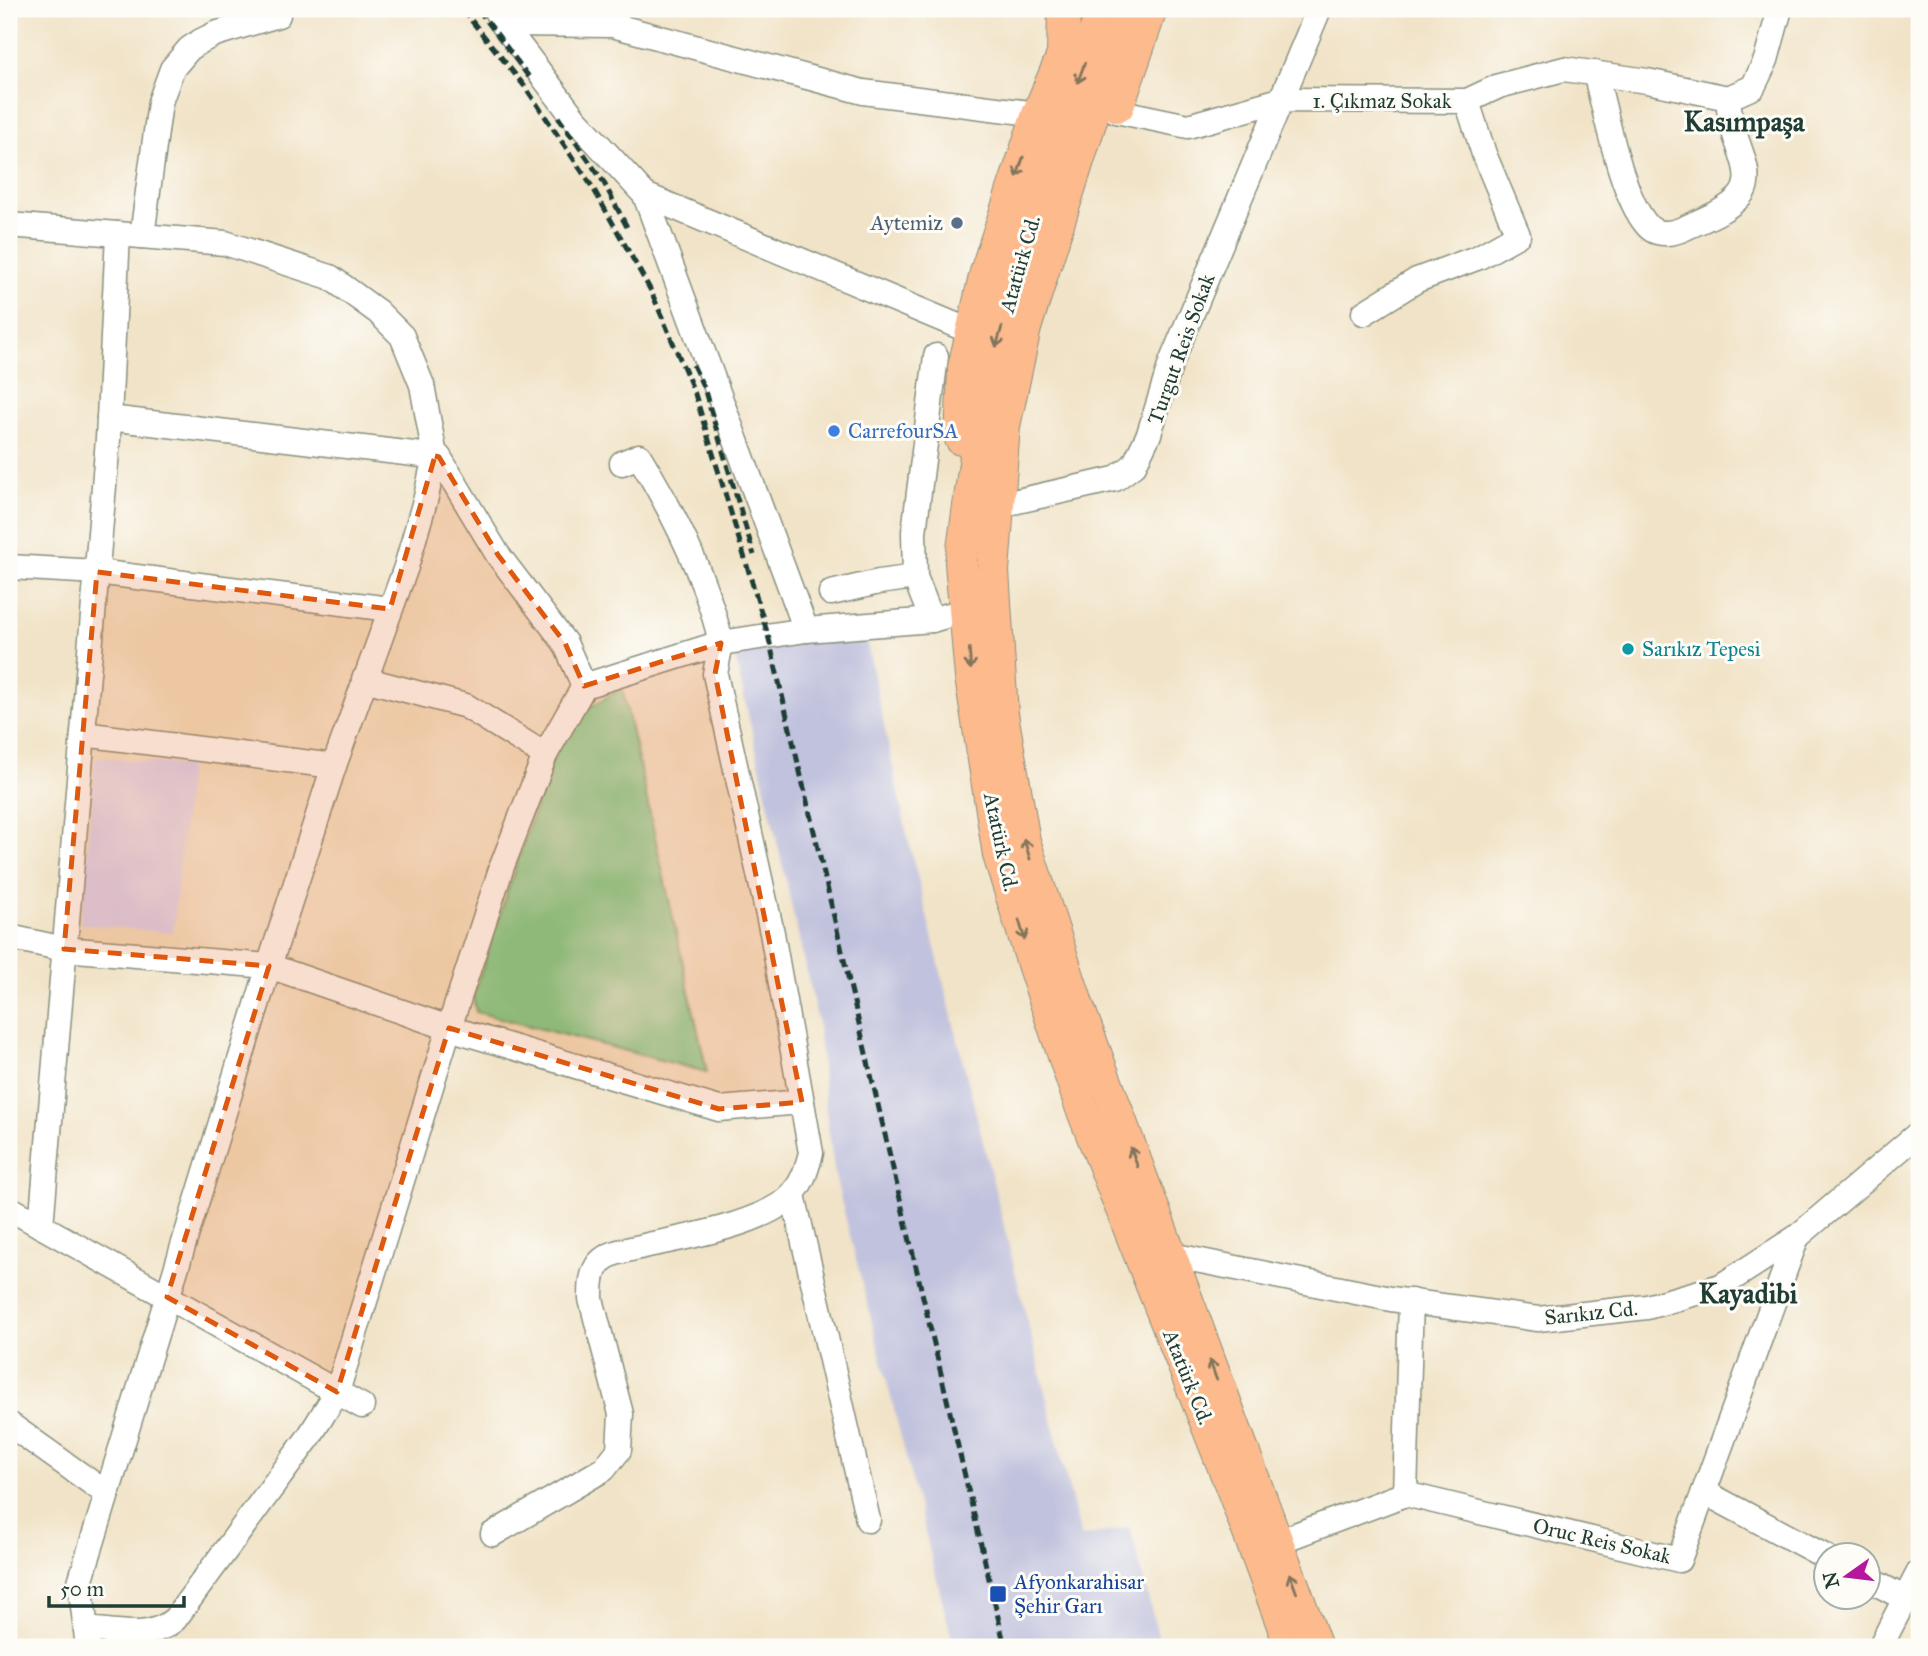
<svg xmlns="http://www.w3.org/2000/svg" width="1928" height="1656" font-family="'IM FELL Great Primer',serif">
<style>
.built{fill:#dbd6f7}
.industrial{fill:#c1c2dd}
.green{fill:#7bd194;stroke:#4d8764;stroke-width:2}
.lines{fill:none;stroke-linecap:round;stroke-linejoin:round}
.minor-casing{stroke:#88907e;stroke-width:27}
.major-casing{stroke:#88907e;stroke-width:34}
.minor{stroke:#fff;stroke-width:24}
.major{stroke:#fcba8d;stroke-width:32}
.rail{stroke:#1f3d34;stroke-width:5;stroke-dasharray:10 5;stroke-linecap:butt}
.oneway{stroke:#82755c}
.marked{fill:#de580e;fill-opacity:0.2;stroke:#de580e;stroke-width:5;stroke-dasharray:14 9;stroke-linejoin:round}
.service-dot{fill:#5c6f8a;stroke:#fdfcf7;stroke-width:2.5}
.shop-dot{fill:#3f7fe0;stroke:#fdfcf7;stroke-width:2.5}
.culture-dot{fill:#0f9aa8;stroke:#fdfcf7;stroke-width:2.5}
.transit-dot{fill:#1a4fb4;stroke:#fdfcf7;stroke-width:2.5}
.labels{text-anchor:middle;stroke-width:6;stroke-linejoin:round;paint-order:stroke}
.street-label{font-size:21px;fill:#1f3d34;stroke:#fdfcf7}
.service-label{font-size:21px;fill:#4e5e75;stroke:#fdfcf7;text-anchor:end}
.shop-label{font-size:21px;fill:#366cbe;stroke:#fdfcf7;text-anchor:start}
.culture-label{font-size:21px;fill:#0d838f;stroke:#fdfcf7;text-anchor:start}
.transit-label{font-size:21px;fill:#164399;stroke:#fdfcf7;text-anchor:start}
.district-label{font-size:28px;font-weight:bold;fill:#1f3d34;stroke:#fdfcf7}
</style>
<rect width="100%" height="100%" fill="#fdfcf7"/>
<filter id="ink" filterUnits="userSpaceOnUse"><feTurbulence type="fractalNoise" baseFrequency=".0143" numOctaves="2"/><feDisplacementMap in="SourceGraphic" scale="14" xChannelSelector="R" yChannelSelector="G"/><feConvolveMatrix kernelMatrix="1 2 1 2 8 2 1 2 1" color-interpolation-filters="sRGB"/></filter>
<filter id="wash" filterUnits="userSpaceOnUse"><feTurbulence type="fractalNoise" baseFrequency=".00686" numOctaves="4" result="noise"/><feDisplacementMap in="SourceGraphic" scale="28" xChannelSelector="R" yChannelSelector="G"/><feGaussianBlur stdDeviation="1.57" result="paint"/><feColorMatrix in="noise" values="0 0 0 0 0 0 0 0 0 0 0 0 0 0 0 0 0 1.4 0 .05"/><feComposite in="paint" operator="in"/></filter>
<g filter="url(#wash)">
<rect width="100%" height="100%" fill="#f1e3c7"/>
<polygon class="built" points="96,757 189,766 173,933 80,924"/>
<polygon class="industrial" points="862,620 907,835 1081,1537 1130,1527 1161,1647 954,1647 835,1176 825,1103 818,1022 736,661 742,634"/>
<polygon class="green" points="622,688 707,1072 476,1012 473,996 552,755 578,714"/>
</g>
<g filter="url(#ink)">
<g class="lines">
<defs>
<g id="minor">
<polyline points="495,9 503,24 575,119 645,195 972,332"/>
<polyline points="503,24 612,25 863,92 1038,114"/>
<path d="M1595 73C1606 112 1621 195 1646 224 1656 237 1672 234 1685 228 1702 220 1727 211 1740 196 1755 179 1740 152 1735 135 1731 123 1729 111 1728 98"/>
<polyline points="1728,98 1753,87 1766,60 1780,9"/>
<polyline points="1116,111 1188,126 1280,100 1467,101 1499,86 1564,69 1647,81 1728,98"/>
<polyline points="645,195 806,630"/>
<polyline points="9,225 225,243 330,277 378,312 402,336 422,385 435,456 426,497 406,567 334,766 269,966 80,1582 88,1647"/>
<polyline points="142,236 160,102 172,69 189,49 201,41 215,34 278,15"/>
<polyline points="1364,313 1417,280 1479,257 1518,235 1484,154 1467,101"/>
<polyline points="109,418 439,457 498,555 565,643 584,686"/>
<polyline points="1000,505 1115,479 1134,465 1149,434 1171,363 1319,9"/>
<polyline points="9,567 97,572 390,609"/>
<polyline points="831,593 879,582 915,577"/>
<polyline points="932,620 915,577 914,532 936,356"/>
<polyline points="83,734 334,766"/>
<path d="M545 755 584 686 721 643C707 579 673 512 639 456L622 463"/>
<polyline points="9,937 64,949 269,966 449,1028 719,1109 802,1102"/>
<polyline points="793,1195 868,1520"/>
<polyline points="9,1208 362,1406"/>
<polyline points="41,1226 108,439 118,234"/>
<polyline points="1171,1255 1391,1299 1538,1319 1647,1307 1721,1286 1797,1237 1919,1133"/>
<polyline points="9,1424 106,1493"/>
<polyline points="1704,1492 1826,1557"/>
<polyline points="1405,1494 1411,1301"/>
<path d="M493 1534 604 1469 619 1450 621 1414 591 1299C591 1287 591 1273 599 1263 610 1251 629 1250 644 1246 682 1238 771 1223 794 1192 804 1180 807 1167 811 1153L772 933 715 674 721 643 806 630 932 620 966 610"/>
<polyline points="1277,1542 1405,1494 1679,1560 1797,1237"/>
<polyline points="1868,1579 1904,1598"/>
<path d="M86 1629C116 1631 151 1641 175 1619L309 1437 337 1392 449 1028 502 866 545 755 466 706 364 679"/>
<polyline points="1880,1647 1919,1572"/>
</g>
<g id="major">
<polyline points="1103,9 1061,127 987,378 961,563 971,677 999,855 1034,967 1081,1106 1234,1493 1291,1647"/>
<polyline points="1126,9 1025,328 1004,426 993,571 1002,714 1024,841 1077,1004 1316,1647"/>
<polyline points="1118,106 1151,9"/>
<polyline points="961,439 964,367 986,272 1038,114 1063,55 1064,9"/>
</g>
</defs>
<use href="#minor" class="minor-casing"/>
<use href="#major" class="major-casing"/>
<use href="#minor" class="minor"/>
<use href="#major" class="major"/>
<g class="rail">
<polyline points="462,9 526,88 593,188 651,291 695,394 768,635 1005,1647"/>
<polyline points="478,9 529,77"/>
<polyline points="558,117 603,181 628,229"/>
<polyline points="693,365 704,388 754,555"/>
</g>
</g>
<defs><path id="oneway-shaft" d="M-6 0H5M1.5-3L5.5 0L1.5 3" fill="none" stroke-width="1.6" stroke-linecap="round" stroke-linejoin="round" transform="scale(1.75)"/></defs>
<g class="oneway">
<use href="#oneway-shaft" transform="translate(1081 73) rotate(110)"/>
<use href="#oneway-shaft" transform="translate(1020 167) rotate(108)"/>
<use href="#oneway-shaft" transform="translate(999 337) rotate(106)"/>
<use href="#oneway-shaft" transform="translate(970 659) rotate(86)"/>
<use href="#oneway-shaft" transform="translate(1027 849) rotate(-107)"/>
<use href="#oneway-shaft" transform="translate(1022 930) rotate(73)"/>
<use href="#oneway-shaft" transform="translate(1134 1157) rotate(-110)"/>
<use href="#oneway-shaft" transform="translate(1213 1370) rotate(-110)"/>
<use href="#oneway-shaft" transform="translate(1293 1583) rotate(-110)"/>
</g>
</g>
<path class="marked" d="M435 456 439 457 498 555 565 643 584 686 721 643 715 674 802 1102 719 1109 449 1028 337 1392 167 1297 269 966 64 949 97 572 390 609Z"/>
<circle class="service-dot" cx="957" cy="223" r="7"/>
<circle class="shop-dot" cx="834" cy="431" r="7"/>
<circle class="culture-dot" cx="1628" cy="649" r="7"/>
<rect class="transit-dot" x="989" y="1585" width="18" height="18" rx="3.5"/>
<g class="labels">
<g class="street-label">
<text x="1382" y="108">1. Çıkmaz Sokak</text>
<text transform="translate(1020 264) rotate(-74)" y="7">Atatürk Cd.</text>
<text transform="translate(1181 349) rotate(-70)" y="7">Turgut Reis Sokak</text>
<text transform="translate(1001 842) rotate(78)" y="7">Atatürk Cd.</text>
<text transform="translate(1591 1313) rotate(-6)" y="7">Sarıkız Cd.</text>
<text transform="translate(1188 1377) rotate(68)" y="7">Atatürk Cd.</text>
<text transform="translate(1602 1541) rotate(13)" y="7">Oruc Reis Sokak</text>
</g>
<g class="service-label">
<text x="943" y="230">Aytemiz</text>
</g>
<g class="shop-label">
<text x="848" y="438">CarrefourSA</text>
</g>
<g class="culture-label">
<text x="1642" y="656">Sarıkız Tepesi</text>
</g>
<g class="transit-label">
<text x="1014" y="1589">Afyonkarahisar<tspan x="1014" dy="24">Şehir Garı</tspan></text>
</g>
<g class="district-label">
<text x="1744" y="131">Kasımpaşa</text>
<text x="1748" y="1303">Kayadibi</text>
</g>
</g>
<rect width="1928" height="1656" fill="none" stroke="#fdfcf7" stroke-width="35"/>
<g transform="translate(1847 1576) rotate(256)"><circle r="33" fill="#fdfcf7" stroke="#a4b0a9" stroke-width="2"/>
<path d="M0-5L12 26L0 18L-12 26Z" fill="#b5179e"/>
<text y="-10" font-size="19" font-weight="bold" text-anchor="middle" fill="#1f3d34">N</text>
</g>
<path d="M49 1596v10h135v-10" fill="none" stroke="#1f3d34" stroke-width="3.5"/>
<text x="60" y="1596" font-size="21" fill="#1f3d34" stroke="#fdfcf7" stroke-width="5" paint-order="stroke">50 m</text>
</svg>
